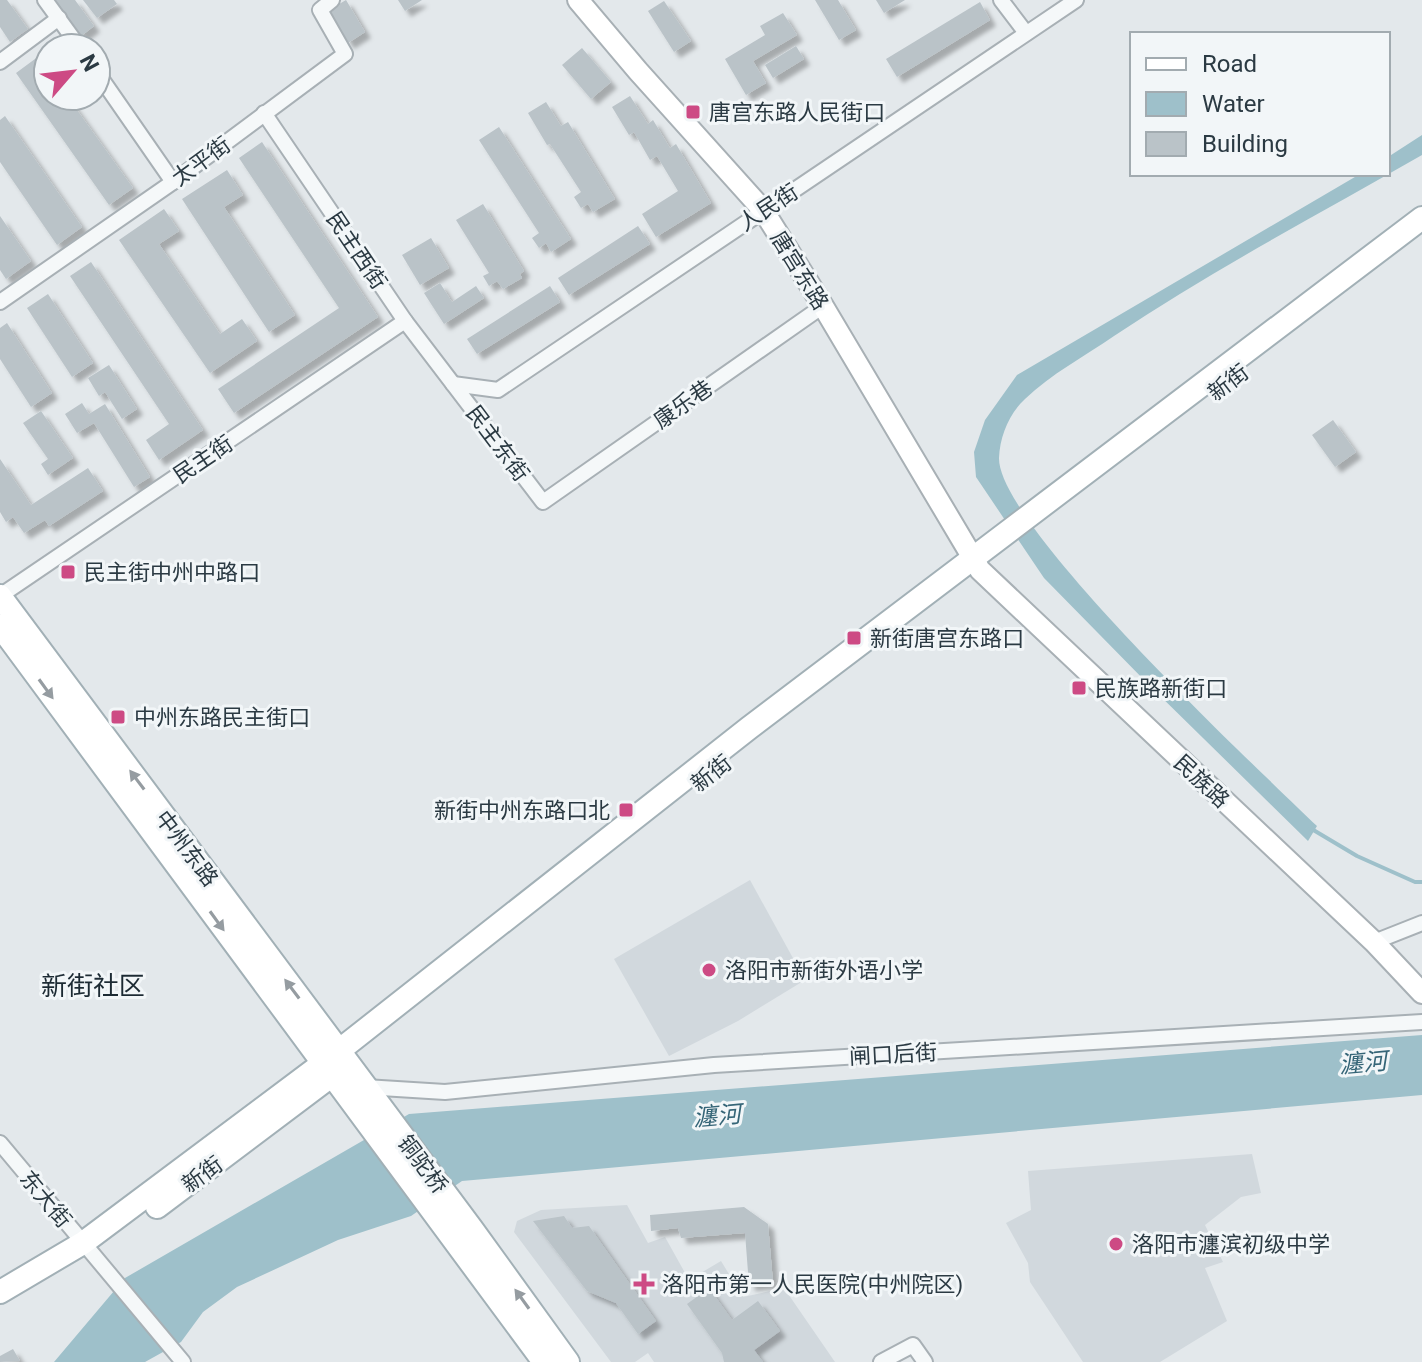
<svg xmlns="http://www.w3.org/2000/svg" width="1422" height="1362" font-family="Roboto,'Noto Sans SC',sans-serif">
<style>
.built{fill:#d1d8dd}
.water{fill:#9ec0ca}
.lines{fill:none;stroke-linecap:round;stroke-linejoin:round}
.stream{stroke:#9ec0ca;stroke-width:4}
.building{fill:#bac3c8;filter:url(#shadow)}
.street-casing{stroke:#a8b0b5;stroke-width:18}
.secondary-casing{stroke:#a8b0b5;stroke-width:24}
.primary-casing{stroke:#a2b0b6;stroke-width:26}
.street{stroke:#f5f8f9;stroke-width:14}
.secondary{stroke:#fff;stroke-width:20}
.primary{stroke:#fff;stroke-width:22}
.oneway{fill:#959ca1}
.poi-dot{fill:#cd4a84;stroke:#f2f6f8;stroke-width:3}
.labels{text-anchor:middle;stroke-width:6;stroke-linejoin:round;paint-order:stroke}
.poi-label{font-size:22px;fill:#2b3a43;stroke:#f2f6f8;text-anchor:start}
.street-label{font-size:22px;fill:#2b3a43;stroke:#f2f6f8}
.water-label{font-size:24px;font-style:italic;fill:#356577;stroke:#f2f6f8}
.quarter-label{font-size:26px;fill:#1d2b34;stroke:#f2f6f8}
</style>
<defs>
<filter id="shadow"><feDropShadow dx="6" dy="6" stdDeviation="2" flood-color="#0004"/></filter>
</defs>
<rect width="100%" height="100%" fill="#e3e8eb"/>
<g class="built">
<polygon points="750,880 805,980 738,1021 669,1056 614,959"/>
<polygon points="1252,1154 1261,1193 1241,1197 1205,1225 1223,1262 1205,1268 1227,1321 1160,1362 1083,1362 1030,1282 1028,1263 1006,1223 1031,1210 1028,1171"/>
<polygon points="627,1205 648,1243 665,1237 689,1280 721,1261 743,1297 784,1288 835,1362 654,1362 648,1353 635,1362 611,1362 514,1232 517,1221 541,1210"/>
</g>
<g class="water">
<path d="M1422 135V155C1319 214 1213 270 1114 336 1085 356 1051 374 1025 399 1009 414 1000 436 999 458 998 526 1259 770 1317 826L1308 841 1151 687 1044 578 976 477 974 452 985 420 1017 375 1360 174H1388V157Z"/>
<polygon points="1422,1035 1422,1095 462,1181 411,1216 338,1240 237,1287 203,1312 181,1342 145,1362 54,1362 125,1278 409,1114"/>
</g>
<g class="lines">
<polyline class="stream" points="1310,828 1357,856 1415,882 1422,882"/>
</g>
<g class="building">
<polygon points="0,0 7,0 28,29 10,42 0,27"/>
<polygon points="55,0 75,0 94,26 81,36"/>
<polygon points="83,0 114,0 117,4 97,18"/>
<polygon points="346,0 365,32 348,43 329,10"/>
<polygon points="398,0 422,0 405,11"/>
<polygon points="815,0 838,0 856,30 839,40"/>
<polygon points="876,0 905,0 884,13"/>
<polygon points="664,1 691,41 674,52 648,11"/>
<polygon points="980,2 990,20 897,77 886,59"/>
<polygon points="783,13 797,35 753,61 766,83 746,95 725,59 765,35 760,26"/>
<polygon points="796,46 804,59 773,78 765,65"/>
<polygon points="582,48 611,82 591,99 562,65"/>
<polygon points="39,56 48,69 48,96 67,96 133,188 109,205 16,73"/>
<polygon points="630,96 648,124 653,120 670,148 676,144 711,203 656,237 642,214 678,191 657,156 650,160 634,132 629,135 612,107"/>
<polygon points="546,102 561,126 568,122 615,199 593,212 588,204 581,208 574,197 581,192 550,144 547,145 528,113"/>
<polygon points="5,116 82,227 57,245 0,162 0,120"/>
<polygon points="499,127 571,239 551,252 546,243 539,248 532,238 539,233 479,140"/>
<polygon points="262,142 378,317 234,413 218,389 339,308 239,158"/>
<polygon points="227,170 243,195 224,207 295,315 269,332 182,199"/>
<polygon points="483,204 524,271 520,274 522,278 503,289 497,281 489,286 483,276 489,273 456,220"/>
<polygon points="164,209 179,231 159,244 220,334 242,319 257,341 210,373 119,240"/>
<polygon points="0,216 31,261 6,279 0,270"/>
<polygon points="638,226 650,244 569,295 558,278"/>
<polygon points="431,238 449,268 420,285 402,255"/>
<polygon points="91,262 203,430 159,460 146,440 169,424 70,276"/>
<polygon points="440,283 452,302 476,286 484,298 444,324 424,293"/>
<polygon points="550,286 560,302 477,354 467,339"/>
<polygon points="48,294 93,363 72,377 27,308"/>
<polygon points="7,323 52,393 31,407 0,359 0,328"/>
<polygon points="109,365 137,409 122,419 105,392 99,396 88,378"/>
<polygon points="82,403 89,414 105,404 150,477 134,487 94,423 77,433 65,414"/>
<polygon points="41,411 73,458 48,475 41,464 48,459 23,423"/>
<polygon points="1333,420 1356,452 1335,467 1312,435"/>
<polygon points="0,459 31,505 88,468 103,491 49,526 45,520 24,533 13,517 6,522 0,512"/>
<polygon points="744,1207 768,1224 773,1283 749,1285 745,1233 681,1238 678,1228 651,1231 650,1215"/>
<polygon points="564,1216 572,1228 589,1226 656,1321 638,1334 616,1303 587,1291 533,1221"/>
<polygon points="709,1288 732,1320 758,1301 780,1331 754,1350 763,1362 724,1362 722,1353 687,1304"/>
<polygon points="13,1349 20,1361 0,1362 0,1356"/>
</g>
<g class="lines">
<defs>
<g id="street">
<polyline points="45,0 80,48"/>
<polyline points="1001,0 1026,33"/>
<polyline points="0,62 59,18"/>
<polyline points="96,71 173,182"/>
<polyline points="264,113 405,321 543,502 823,306"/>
<polyline points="0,302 173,182 345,54 320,10 332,0"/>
<polyline points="453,384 498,390 1076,0"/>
<polyline points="0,596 405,321"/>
<polyline points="1374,942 1422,923"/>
<polyline points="365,1087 445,1092 714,1065 1422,1022"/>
<polyline points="0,1143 183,1362"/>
<polyline points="881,1362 913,1345 925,1362"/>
</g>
<polyline id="secondary" points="578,0 638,71 763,210 823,306 980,570 1374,942 1422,993"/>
<g id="primary">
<polyline points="0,596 472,1229 568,1362"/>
<polyline points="0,626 544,1362"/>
<polyline points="157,1207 347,1064"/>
<polyline points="0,1292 83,1243 322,1064 749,728 1422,218"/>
</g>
</defs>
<use href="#street" class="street-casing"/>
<use href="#secondary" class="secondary-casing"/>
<use href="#primary" class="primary-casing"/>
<use href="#street" class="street"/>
<use href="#secondary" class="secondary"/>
<use href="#primary" class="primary"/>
</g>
<defs><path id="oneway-solid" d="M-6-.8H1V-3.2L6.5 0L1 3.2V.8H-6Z" transform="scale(2)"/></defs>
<g class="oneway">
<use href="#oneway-solid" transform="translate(46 689) rotate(54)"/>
<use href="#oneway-solid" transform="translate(137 780) rotate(-127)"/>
<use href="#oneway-solid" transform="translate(217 921) rotate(54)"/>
<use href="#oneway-solid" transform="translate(292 989) rotate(-127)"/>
<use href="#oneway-solid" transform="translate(522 1299) rotate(-126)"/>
</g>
<g class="poi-dot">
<rect x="685" y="104" width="16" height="16" rx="4"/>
<rect x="60" y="564" width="16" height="16" rx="4"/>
<rect x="846" y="630" width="16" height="16" rx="4"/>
<rect x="1071" y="680" width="16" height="16" rx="4"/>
<rect x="110" y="709" width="16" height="16" rx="4"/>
<rect x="618" y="802" width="16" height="16" rx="4"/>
<circle cx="709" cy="970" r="8"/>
<circle cx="1116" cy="1244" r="8"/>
<path d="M640 1272h8v8h8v8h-8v8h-8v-8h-8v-8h8z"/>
</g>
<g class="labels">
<g class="poi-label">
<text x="709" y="120">唐宫东路人民街口</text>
<text x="84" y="580">民主街中州中路口</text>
<text x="870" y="646">新街唐宫东路口</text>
<text x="1095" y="696">民族路新街口</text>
<text x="134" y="725">中州东路民主街口</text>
<text x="610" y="818" text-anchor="end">新街中州东路口北</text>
<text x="725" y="978">洛阳市新街外语小学</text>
<text x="1132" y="1252">洛阳市瀍滨初级中学</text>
<text x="662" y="1292">洛阳市第一人民医院(中州院区)</text>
</g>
<g class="street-label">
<text transform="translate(201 161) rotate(-36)" y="8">太平街</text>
<text transform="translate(768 207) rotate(-33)" y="8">人民街</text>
<text transform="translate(357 250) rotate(56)" y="8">民主西街</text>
<text transform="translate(800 270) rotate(58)" y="8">唐宫东路</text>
<text transform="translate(1228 382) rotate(-37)" y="8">新街</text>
<text transform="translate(683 404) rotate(-35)" y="8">康乐巷</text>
<text transform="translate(498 443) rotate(53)" y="8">民主东街</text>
<text transform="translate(203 459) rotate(-34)" y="8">民主街</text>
<text transform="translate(711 773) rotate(-38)" y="8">新街</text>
<text transform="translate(1202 781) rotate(43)" y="8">民族路</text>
<text transform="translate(187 848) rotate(53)" y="8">中州东路</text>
<text transform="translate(893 1054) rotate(-3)" y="8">闸口后街</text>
<text transform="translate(423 1164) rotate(53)" y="8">铜驼桥</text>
<text transform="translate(202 1174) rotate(-36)" y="8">新街</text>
<text transform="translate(46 1199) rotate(50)" y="8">东大街</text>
</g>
<g class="water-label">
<text transform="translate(1363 1063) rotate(-5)" y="8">瀍河</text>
<text transform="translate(717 1116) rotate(-5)" y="8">瀍河</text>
</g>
<g class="quarter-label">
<text x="93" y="995">新街社区</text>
</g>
</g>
<rect x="1130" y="32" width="260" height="144" fill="#f2f6f8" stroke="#a2abb0" stroke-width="2"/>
<rect x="1146" y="58" width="40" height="12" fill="#ffffff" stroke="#a2abb0" stroke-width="2"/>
<text x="1202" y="72" font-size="24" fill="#2b3a43">Road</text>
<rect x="1146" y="92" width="40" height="24" fill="#9ec0ca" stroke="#a2abb0" stroke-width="2"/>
<text x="1202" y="112" font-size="24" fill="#2b3a43">Water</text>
<rect x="1146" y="132" width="40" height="24" fill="#bac3c8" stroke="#a2abb0" stroke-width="2"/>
<text x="1202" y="152" font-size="24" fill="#2b3a43">Building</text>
<g transform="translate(72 72) rotate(62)"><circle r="38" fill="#f2f6f8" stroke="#a2abb0" stroke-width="2"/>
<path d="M0-6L14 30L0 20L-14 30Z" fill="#cd4a84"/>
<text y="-12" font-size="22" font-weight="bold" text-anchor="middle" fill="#2b3a43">N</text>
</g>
</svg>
